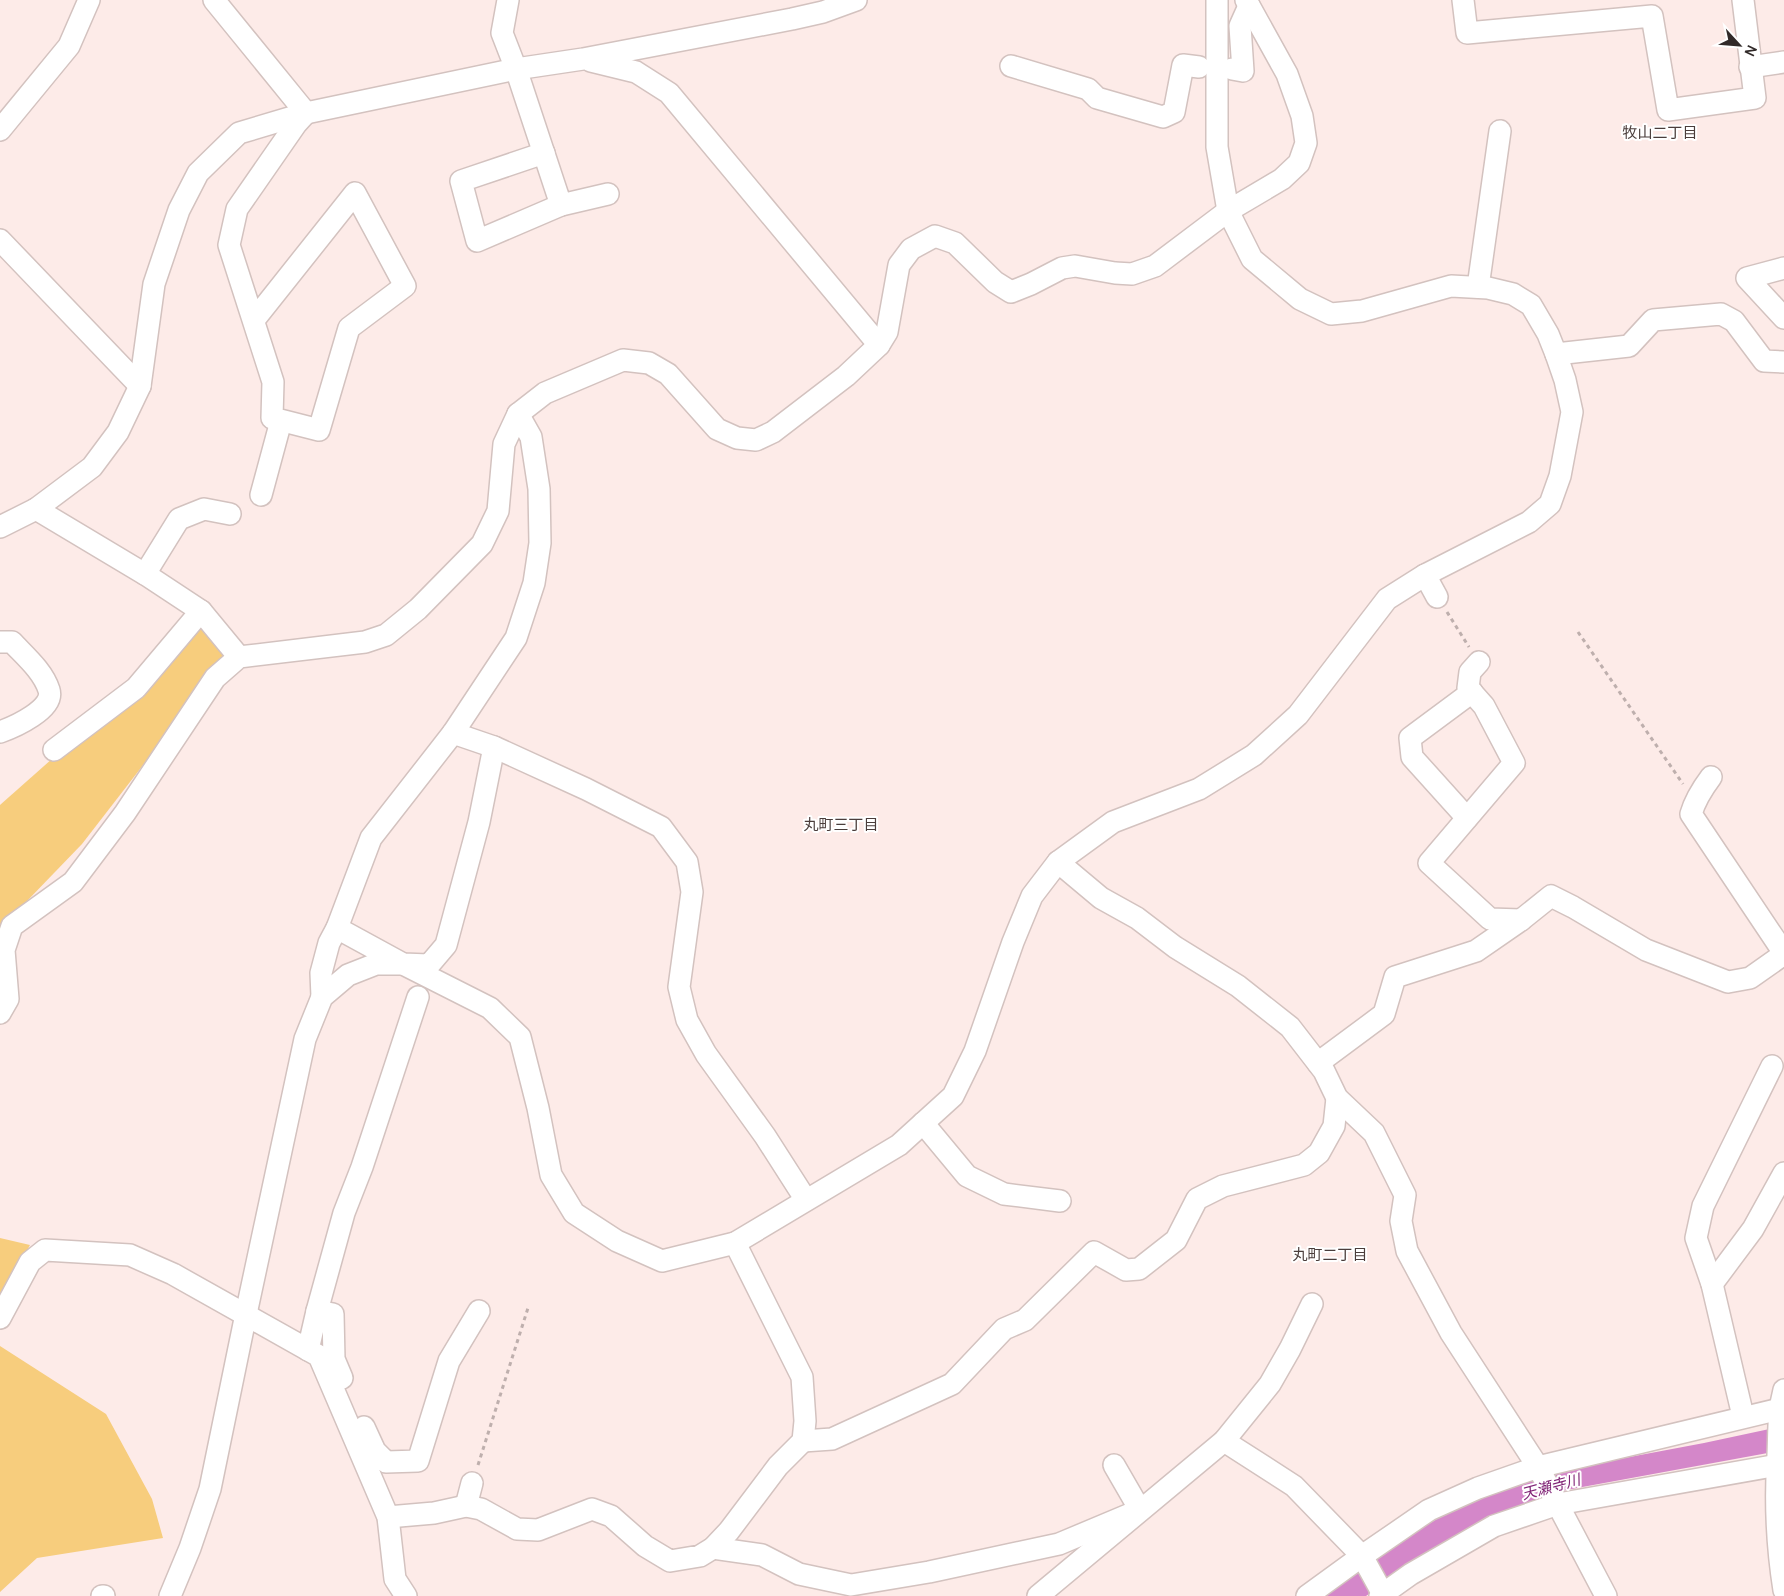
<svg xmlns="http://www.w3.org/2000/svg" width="1784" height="1596" font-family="Manrope,'Noto Sans JP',sans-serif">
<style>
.green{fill:#f7cd7d}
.water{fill:#d487c9}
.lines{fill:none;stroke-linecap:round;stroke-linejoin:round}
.minor-casing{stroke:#d3c2bf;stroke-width:24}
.path{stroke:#beafad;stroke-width:3;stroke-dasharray:4 4;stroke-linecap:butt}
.minor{stroke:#fff;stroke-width:21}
.labels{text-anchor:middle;stroke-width:4;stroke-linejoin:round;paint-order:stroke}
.neighbourhood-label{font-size:15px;fill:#4a3d3b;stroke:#fff}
.water-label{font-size:15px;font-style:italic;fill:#802476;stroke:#fff}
</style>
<rect width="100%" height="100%" fill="#fdebe8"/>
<g class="green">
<polygon points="202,626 226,658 82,844 0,929 0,805"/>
<polygon points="0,1238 30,1245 0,1301"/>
<polygon points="0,1346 106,1414 152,1499 163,1538 37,1558 0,1592"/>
</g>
<polygon class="water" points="1784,1426 1784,1450 1566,1490 1478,1522 1439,1545 1366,1596 1322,1596 1399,1542 1455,1508 1532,1479 1587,1465 1704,1443"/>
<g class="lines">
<defs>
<g id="minor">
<polyline points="214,0 306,113"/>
<polyline points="508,0 502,33 516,69 561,205 608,194"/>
<polyline points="1463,0 1467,33 1652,16 1668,110 1755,98 1743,0"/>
<polyline points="591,61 636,72 669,93 879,345"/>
<polyline points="1011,66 1088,89 1097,98 1163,117 1174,112 1183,65 1199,67"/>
<polyline points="1750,67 1784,62"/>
<polyline points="1232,69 1243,71 1240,26 1249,6"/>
<polyline points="0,130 69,46 89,0"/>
<polyline points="544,153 461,181 477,241 561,205"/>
<polyline points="0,240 140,386"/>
<polyline points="1784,268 1747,278 1784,318"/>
<polyline points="1478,287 1500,131"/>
<polyline points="254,320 355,193 405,286 349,328 319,430 272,418 273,382 229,245 237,209 296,124 306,113"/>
<polyline points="1556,354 1629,346 1653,320 1721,314 1734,321 1764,361 1784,362"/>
<polyline points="261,495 281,421"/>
<polyline points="36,509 148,576 201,611 239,657"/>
<polyline points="0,527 36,509 92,467 118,432 140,386 154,284 179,210 198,173 239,133 306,113 516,69 583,59 792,19 823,12 856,0"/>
<polyline points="145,574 179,519 204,509 230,514"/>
<polyline points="1425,575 1437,597"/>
<path d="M0 642H12C25 656 43 671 49 690 55 709 14 727 0 732"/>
<polyline points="1479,662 1470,672 1468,688 1484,706 1514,763 1429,863 1490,919 1521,920"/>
<polyline points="453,733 494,747 586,789 661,827 687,862 692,892 679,987 687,1020 706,1054 765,1136 806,1200"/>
<polyline points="54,750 136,688 201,611"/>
<path d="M1711 777C1702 789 1695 800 1691 814L1784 953"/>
<polyline points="1467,818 1412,757 1410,738 1472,692"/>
<polyline points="1058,862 1101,898 1137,918 1175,947 1238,986 1290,1027 1324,1071 1337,1098 1374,1133 1405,1195 1401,1221 1407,1251 1451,1333 1538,1467 1606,1596"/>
<polyline points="337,928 403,964 429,965 446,945 479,822 494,747"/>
<polyline points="322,997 321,973 329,943 337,928 371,838 453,733 516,638 534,583 540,543 539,489 531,437 518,414"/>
<polyline points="0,1013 8,999 4,950 12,926 73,882 125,813 215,678 239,657 365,642 386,635 418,609 482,544 498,511 504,444 518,414 545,393 623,360 649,363 668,374 717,429 737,438 756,440 773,432 846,376 879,345 887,332 899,265 911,249 935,236 955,243 995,282 1011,292 1031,284 1062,268 1075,266 1115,273 1132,274 1155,266 1228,211 1282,179 1299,163 1306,143 1302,116 1287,74 1246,0"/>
<polyline points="1318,1063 1384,1014 1395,977 1476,951 1521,920 1551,896 1573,907 1646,950 1728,982 1750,978 1784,954"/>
<polyline points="923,1123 967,1176 1004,1194 1060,1201"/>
<polyline points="1712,1284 1753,1229 1784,1173"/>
<polyline points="317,1311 344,1213 362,1167 418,997"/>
<polyline points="0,1318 30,1262 45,1250 130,1255 173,1274 319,1356 388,1517 395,1579 406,1596"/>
<polyline points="308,1350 317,1311 333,1314 334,1359 342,1378"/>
<path d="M1784 1390C1778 1412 1779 1433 1778 1455 1775 1500 1777 1546 1784 1590"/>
<polyline points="1743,1416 1712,1284 1696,1238 1703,1206 1772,1066"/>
<polyline points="364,1427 375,1451 386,1462 418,1461 449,1361 479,1311"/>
<polyline points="803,1441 832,1439 952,1384 1004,1329 1025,1320 1094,1252 1126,1270 1139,1269 1176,1240 1197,1199 1223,1186 1304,1165 1319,1153 1334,1126 1337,1098"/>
<polyline points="1224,1441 1294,1486 1362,1556 1384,1596"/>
<polyline points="1114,1465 1140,1510"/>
<polyline points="466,1506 472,1483"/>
<polyline points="388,1517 434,1513 466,1506 481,1509 517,1529 538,1530 592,1509 611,1516 645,1546 670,1561 700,1556 713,1548 729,1531 778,1466 803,1441 805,1421 802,1377 735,1243"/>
<polyline points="713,1548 762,1555 799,1574 851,1585 929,1572 1059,1544 1140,1510"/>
<polyline points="102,1596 104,1596"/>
<polyline points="170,1596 190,1548 210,1489 246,1314 305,1039 322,997 348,975 376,964 403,964 490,1008 520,1037 538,1108 551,1175 574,1213 617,1241 662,1261 735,1243 899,1145 953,1096 975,1051 1013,942 1032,896 1058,862 1113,822 1199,789 1254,755 1298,715 1387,599 1425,575 1529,522 1550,504 1560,476 1572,412 1565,380 1556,354 1548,334 1531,305 1513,294 1488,288 1451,286 1362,311 1331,314 1300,299 1252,259 1228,211 1217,147 1217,0"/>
<polyline points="1038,1596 1224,1441 1270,1384 1290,1349 1312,1304"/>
<polyline points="1307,1596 1362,1556 1429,1510 1478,1488 1538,1467 1784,1408"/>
<polyline points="1380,1596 1411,1574 1494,1526 1558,1504 1784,1464"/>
</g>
</defs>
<use href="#minor" class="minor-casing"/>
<g class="path">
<polyline points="1447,612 1469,647"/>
<polyline points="1578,632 1683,784"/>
<polyline points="478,1465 528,1308"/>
</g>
<use href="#minor" class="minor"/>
</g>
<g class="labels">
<g class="neighbourhood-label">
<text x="1660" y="138">牧山二丁目</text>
<text x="841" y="830">丸町三丁目</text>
<text x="1330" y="1260">丸町二丁目</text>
</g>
<g class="water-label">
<text transform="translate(1551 1487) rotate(-15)" y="5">天瀬寺川</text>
</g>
</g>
<g transform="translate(1739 45) rotate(116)" stroke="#ffffff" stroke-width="4" paint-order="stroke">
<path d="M0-4L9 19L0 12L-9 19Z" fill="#312a29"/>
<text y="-8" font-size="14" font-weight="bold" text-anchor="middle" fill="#312a29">N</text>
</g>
</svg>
